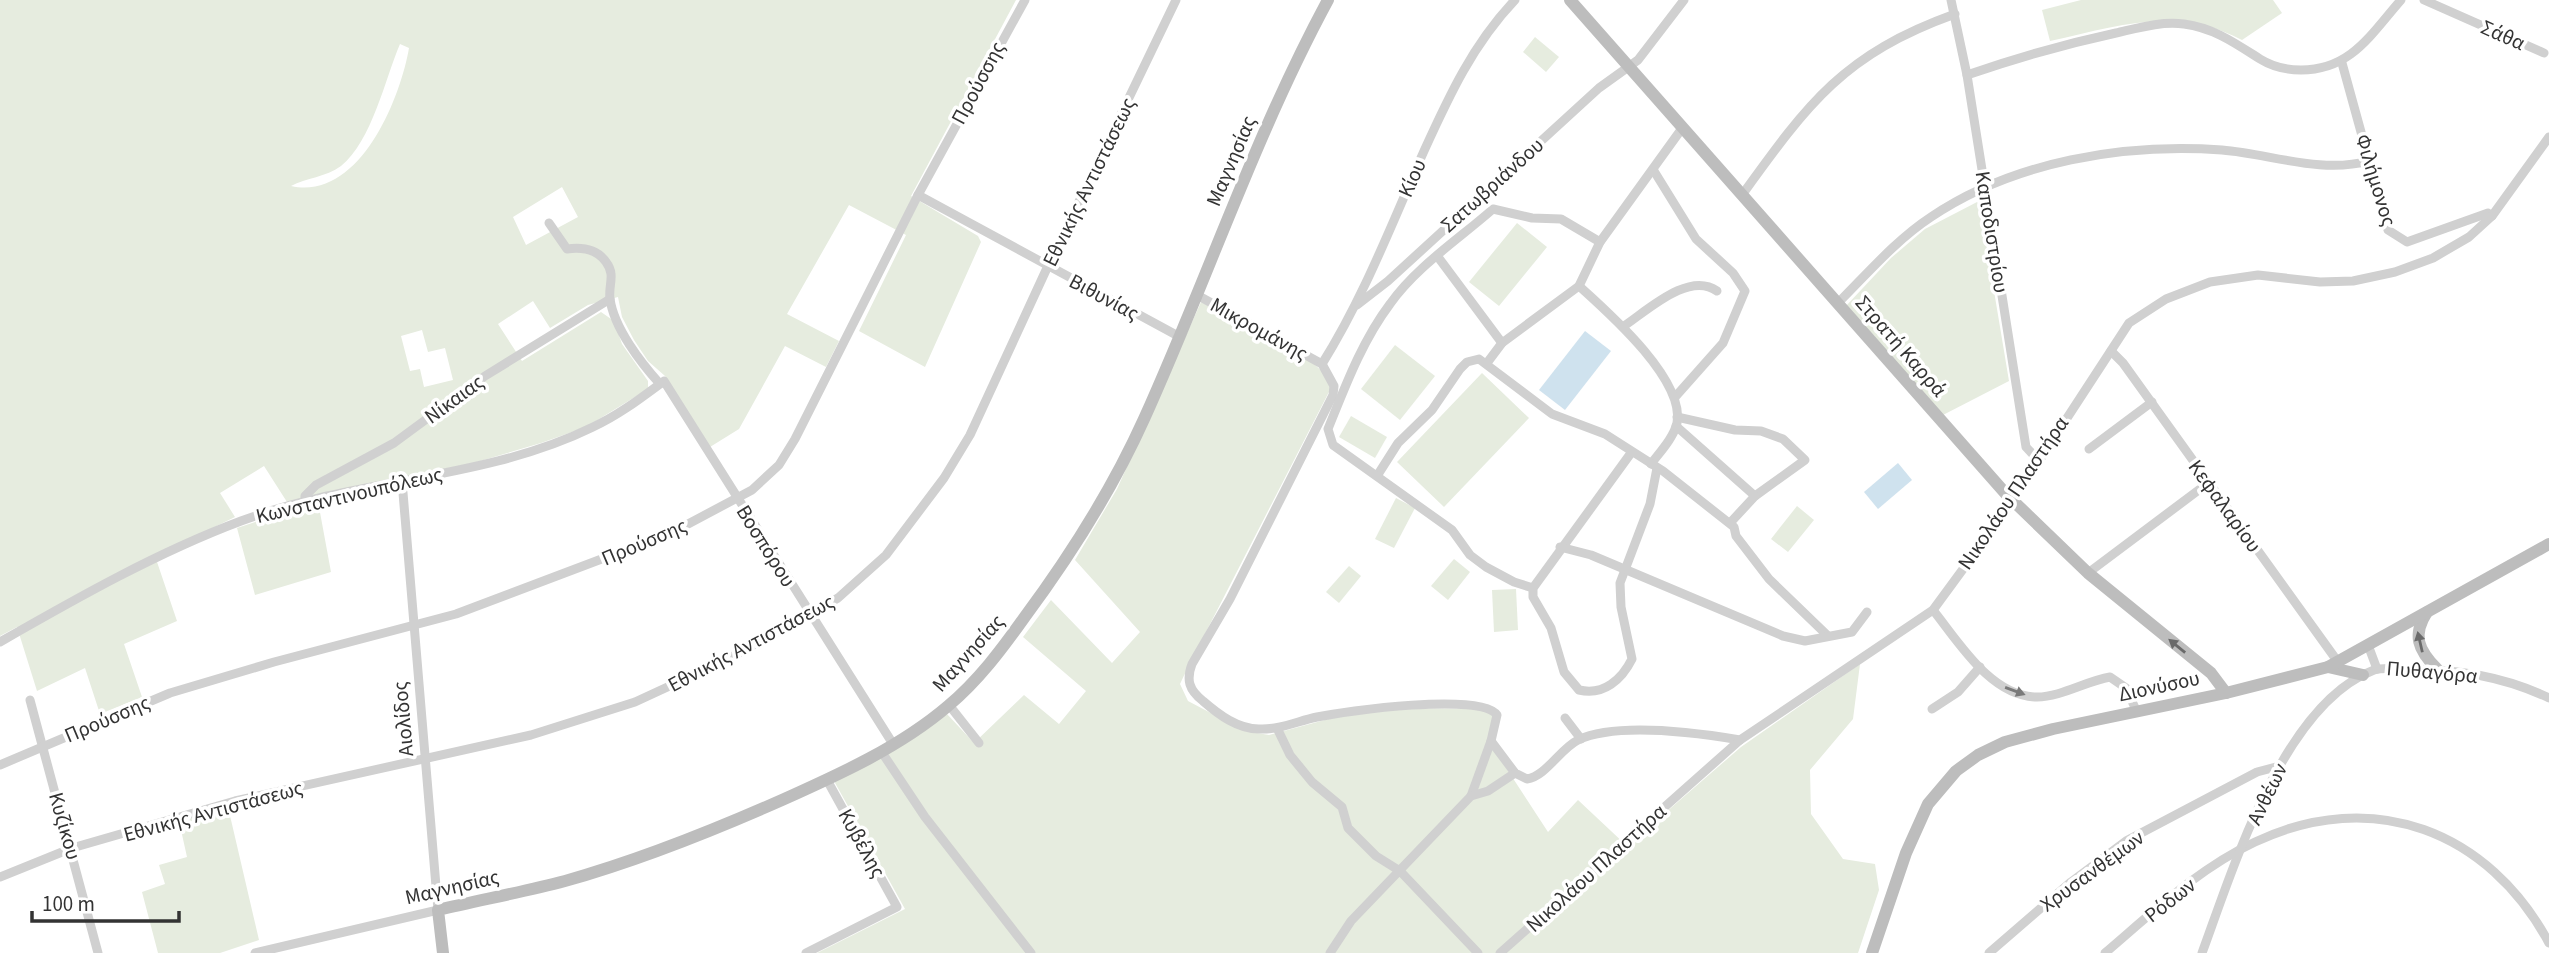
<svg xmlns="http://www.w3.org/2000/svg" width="2549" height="953" font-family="'Source Sans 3',sans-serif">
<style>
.green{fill:#e6ecdf;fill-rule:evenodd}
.water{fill:#cfe2ee}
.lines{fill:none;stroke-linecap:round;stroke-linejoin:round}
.street{stroke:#d0d0d0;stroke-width:9}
.secondary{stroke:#bdbdbd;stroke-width:12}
.oneway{fill:#6a6a6a}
.oneway2{fill:#7a7a7a}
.labels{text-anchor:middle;stroke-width:7;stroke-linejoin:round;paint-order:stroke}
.street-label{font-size:21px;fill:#333;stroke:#fff}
</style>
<rect width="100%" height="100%" fill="#fff"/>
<g class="green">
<path d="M0 0H1016L911 196 978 236 981 242 925 367 859 331 906 235 849 205 787 314 839 341 826 367 785 346 739 429 710 447 665 376 648 361 634 340 622 317 618 297 588 305 550 328 533 301 498 324 522 361 601 312 614 321 622 344 648 381V389L586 427 541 443 477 462 317 496 331 572 255 595 237 528 288 511 287 502 264 466 220 493 235 517 155 556 177 621 124 644 142 697 100 714 85 668 37 691 17 627 0 636ZM400 44 409 48C400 100 359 201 291 186 306 178 326 177 341 166 372 141 385 79 400 44ZM562 187 578 217 526 245 513 217ZM422 330 428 352 445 348 453 380 424 387 420 369 410 371 401 336Z"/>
<path d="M2081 0H2273L2282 13 2242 40C2177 5 2117 26 2050 41L2042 10Z"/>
<polygon points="1535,37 1559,57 1546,72 1523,52"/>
<polygon points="1979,201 2009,381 1943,415 1846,306 1891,258 1925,229"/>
<polygon points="1517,223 1547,247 1499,306 1469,282"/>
<polygon points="1201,302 1313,363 1325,374 1332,386 1188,667 1180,684 1188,701 1245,731 1269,735 1347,714 1407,708 1482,709 1494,714 1488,740 1548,832 1578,800 1627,846 1741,747 1860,664 1853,719 1810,770 1811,814 1843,859 1875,864 1879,890 1858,953 817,953 905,909 834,781 947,714 974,743 1024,695 1059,724 1086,691 1023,637 1051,600 1112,663 1140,632 1075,560 1117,489"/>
<polygon points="1395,345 1435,376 1400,420 1361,389"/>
<polygon points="1482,373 1529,418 1444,507 1397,462"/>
<polygon points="1351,416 1387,437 1375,458 1339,437"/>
<polygon points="1396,498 1415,508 1394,548 1375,539"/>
<polygon points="1797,506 1814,520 1788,552 1771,539"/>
<polygon points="1454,559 1470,572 1448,600 1431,586"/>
<polygon points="1349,566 1361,576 1339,603 1326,592"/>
<polygon points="1516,589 1518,630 1494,632 1492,590"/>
<polygon points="228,807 259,940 220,953 158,953 142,892 165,884 159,865 187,857 179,821"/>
</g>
<g class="water">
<polygon points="1585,331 1611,351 1565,410 1539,390"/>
<polygon points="1898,463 1912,480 1878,509 1864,492"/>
</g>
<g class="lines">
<g class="street">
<polyline points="1951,0 1967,75 2026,447 2038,460"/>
<polyline points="2424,0 2544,53"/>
<polyline points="2342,63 2388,230 2407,242 2488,213 2492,216"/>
<path d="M1967 75C2016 58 2065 44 2116 33 2138 28 2161 21 2184 24 2214 28 2235 43 2260 59 2273 67 2286 70 2301 70 2351 70 2371 34 2401 0"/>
<polyline points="1654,171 1696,239 1733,273 1745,291 1723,343 1676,396"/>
<polyline points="918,195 1180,337"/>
<path d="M1742 195C1809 102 1844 54 1955 14"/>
<path d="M549 223 567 249C582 247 597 249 606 262 616 275 608 285 610 299 614 328 641 363 660 384"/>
<polyline points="1438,257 1502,343"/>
<path d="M1579 286C1609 313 1685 380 1677 423 1674 437 1660 452 1651 464"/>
<path d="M1197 295 1322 364 1334 386 1333 395 1230 599 1192 664C1186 680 1189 690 1203 701 1219 715 1238 729 1259 729 1279 730 1298 721 1317 717 1345 711 1482 692 1497 715L1491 741 1515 773 1527 779C1546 776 1560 749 1578 740 1617 722 1698 733 1740 740"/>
<path d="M1838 303C1868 273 1896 240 1931 217 2014 161 2124 143 2222 150 2271 154 2320 174 2369 161"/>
<polyline points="1357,305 1388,281 1599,88 1638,60 1684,0"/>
<path d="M1624 326C1648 310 1689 271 1717 291"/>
<polyline points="2111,351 2123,363 2338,662"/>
<polyline points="1487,363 1502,343 1579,286 1600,242 1683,127"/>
<path d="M1322 364C1364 297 1392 223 1424 151 1449 96 1473 44 1515 0"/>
<polyline points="1677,417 1735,430 1761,431 1783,439 1805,460 1755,496 1730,523"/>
<polyline points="1676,426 1755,496"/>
<polyline points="2089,449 2152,402"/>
<path d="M1631 453 1533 588V597L1551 628 1564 672 1579 690C1604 696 1622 679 1632 659L1621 607 1620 583 1650 504 1657 468"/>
<polyline points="1377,476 1398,443 1432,410 1460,369 1467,362 1479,359 1552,414 1605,434 1663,471 1734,527 1736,536 1769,579 1828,636"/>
<polyline points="305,502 305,496 316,485 394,443 485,376 610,299"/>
<polyline points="1560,547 1591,555 1783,636 1805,641 1852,632 1867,612"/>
<polyline points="2088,573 2208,483"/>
<path d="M1533 588 1514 582 1486 567 1470 555 1452 530 1333 445 1328 429C1345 387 1362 341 1390 304 1416 267 1459 239 1493 209L1532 218 1561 219 1600 242"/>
<path d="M1933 610C1958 641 1991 697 2037 697 2061 697 2086 681 2110 677L2126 688 2136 710"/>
<path d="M0 642C77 598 158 552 241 521 355 478 483 481 593 427 619 415 641 398 664 381L893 744"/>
<polyline points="2368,645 2377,669"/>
<polyline points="30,700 98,953"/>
<polyline points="949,705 979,743"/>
<polyline points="1932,709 1958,692 1980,667"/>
<polyline points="1565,718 1581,739"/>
<polyline points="1277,728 1290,755 1312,782 1342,807 1348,828 1376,856 1400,871 1478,953"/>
<polyline points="881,751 925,817 1031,953"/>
<polyline points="0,765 170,693 274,662 456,614 673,532 752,490 779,465 795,439 918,195 1025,0"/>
<polyline points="1471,796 1491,741"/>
<polyline points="0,877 72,848 235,801 531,735 635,702 728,659 838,598 886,555 944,478 970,435 1047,268 1176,0"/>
<polyline points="255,953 438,910 402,481"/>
<polyline points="806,953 897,907 827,780"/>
<polyline points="1330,953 1351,921 1471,796 1488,791 1515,773"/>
<polyline points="1500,953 1740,740 1933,610 2013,501 2129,323 2166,299 2210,282 2258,275 2320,282 2353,281 2395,272 2433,258 2469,237 2492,216 2549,137"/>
<polyline points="1989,953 2071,882 2126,841 2257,772 2280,766"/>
<path d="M2105 953C2152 913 2199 868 2255 842 2373 786 2489 831 2549 943"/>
<path d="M2202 953C2233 869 2283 704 2374 670 2383 667 2395 669 2405 669 2456 669 2503 676 2549 698"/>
</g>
<g class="secondary">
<polyline points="1570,0 2006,494 2088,573 2211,673 2226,693"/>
<path d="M2427 612C2412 635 2418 650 2437 669"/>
<polyline points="2328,667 2363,675"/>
<path d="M443 953 438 910C480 900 523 892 565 881 640 860 712 831 782 800 840 774 900 747 948 706 978 681 1002 649 1024 618 1070 556 1112 490 1144 419 1207 280 1255 135 1328 0"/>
<polyline points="1872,953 1906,853 1928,804 1956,771 1978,755 2005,742 2053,729 2226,693 2328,667 2549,544"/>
</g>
</g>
<defs><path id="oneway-solid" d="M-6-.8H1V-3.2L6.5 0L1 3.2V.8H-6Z" transform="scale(1.75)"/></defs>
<g class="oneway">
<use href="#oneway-solid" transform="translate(2420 642) rotate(-103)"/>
<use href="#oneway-solid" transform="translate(2177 646) rotate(-141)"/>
</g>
<use class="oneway2" href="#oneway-solid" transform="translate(2015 691) rotate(20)"/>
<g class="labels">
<g class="street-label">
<text transform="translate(2503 35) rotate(24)" y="7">Σάθα</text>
<text transform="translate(978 83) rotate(-62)" y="7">Προύσσης</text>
<text transform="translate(1231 161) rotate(-67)" y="7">Μαγνησίας</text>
<text transform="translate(1412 178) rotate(-66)" y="7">Κίου</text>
<text transform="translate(2376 180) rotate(73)" y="7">Φιλήμονος</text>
<text transform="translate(1089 182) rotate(-64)" y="7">Εθνικής Αντιστάσεως</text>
<text transform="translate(1492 185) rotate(-42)" y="7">Σατωβριάνδου</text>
<text transform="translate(1992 232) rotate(81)" y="7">Καποδιστρίου</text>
<text transform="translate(1104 297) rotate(28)" y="7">Βιθυνίας</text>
<text transform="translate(1259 329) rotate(29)" y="7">Μικρομάνης</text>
<text transform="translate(1901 346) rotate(49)" y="7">Στρατή Καρρά</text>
<text transform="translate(454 399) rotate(-36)" y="7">Νίκαιας</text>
<text transform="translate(2013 493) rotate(-56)" y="7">Νικολάου Πλαστήρα</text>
<text transform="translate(349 495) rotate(-13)" y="7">Κωνσταντινουπόλεως</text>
<text transform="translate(2225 506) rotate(54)" y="7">Κεφαλαρίου</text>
<text transform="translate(644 542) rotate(-23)" y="7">Προύσσης</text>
<text transform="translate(766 546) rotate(58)" y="7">Βοσπόρου</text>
<text transform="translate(751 643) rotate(-28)" y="7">Εθνικής Αντιστάσεως</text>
<text transform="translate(968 653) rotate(-48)" y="7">Μαγνησίας</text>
<text transform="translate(2432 672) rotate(5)" y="7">Πυθαγόρα</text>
<text transform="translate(2159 686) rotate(-12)" y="7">Διονύσου</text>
<text transform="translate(107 719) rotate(-23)" y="7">Προύσσης</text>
<text transform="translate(403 719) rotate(-95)" y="7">Αιολίδος</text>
<text transform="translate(2267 794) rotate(-64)" y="7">Ανθέων</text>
<text transform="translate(213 811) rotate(-15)" y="7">Εθνικής Αντιστάσεως</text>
<text transform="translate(65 826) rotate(74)" y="7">Κυζίκου</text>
<text transform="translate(862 843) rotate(61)" y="7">Κυβέλης</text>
<text transform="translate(1596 868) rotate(-42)" y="7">Νικολάου Πλαστήρα</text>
<text transform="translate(2092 871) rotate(-36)" y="7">Χρυσανθέμων</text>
<text transform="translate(452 887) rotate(-13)" y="7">Μαγνησίας</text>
<text transform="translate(2170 900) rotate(-38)" y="7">Ρόδων</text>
</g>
</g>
<path d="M32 911v10h147v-10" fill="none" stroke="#333333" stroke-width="3.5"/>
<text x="42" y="911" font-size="21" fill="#333333" stroke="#ffffff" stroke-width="5" paint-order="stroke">100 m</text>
</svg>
